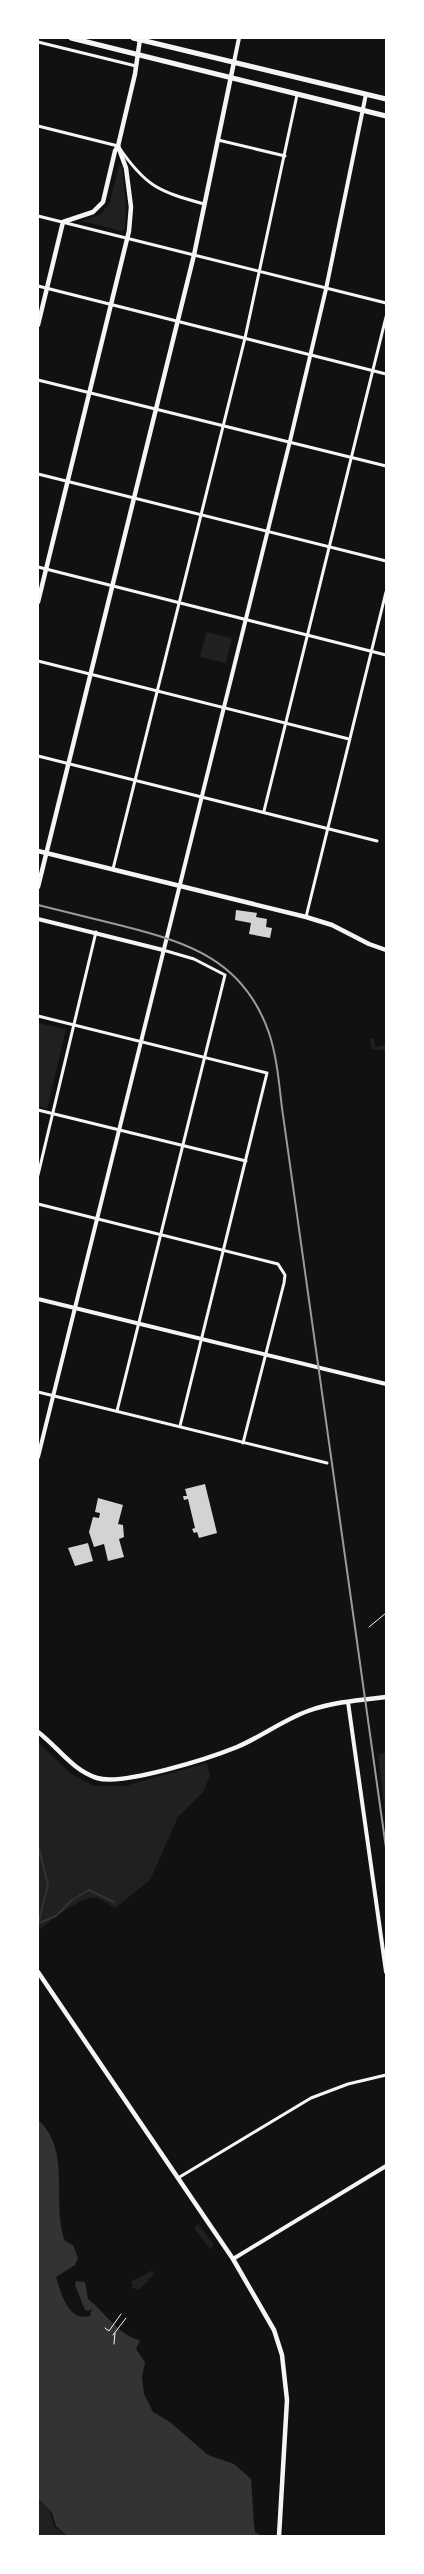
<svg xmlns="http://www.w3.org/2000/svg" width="424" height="2574" font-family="'Libre Baskerville',serif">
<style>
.green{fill:#202020}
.water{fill:#333}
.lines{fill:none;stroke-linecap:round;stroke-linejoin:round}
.stream{stroke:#333;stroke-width:2}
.building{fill:#d3d3d3}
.path{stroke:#f5f5f5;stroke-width:1}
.minor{stroke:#f5f5f5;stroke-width:3}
.tertiary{stroke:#f5f5f5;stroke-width:4}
.secondary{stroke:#f5f5f5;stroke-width:4.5}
.primary{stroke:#f5f5f5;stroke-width:5}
.rail{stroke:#9a9a9a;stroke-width:2}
</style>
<rect width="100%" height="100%" fill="#111"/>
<g class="green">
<polygon points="119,164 122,167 126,207 125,229 121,231 82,221 101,214 110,202"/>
<polygon points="206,632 232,638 226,663 200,657"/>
<polygon points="38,1023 66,1029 47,1109 38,1106"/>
<polygon points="374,1038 375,1047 386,1045 386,1051 372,1049 370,1039"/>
<path d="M38 1742 70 1773 94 1786H125L207 1763 210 1776 203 1792 178 1817 150 1880 115 1908C110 1905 103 1900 97 1898 83 1895 49 1921 38 1931Z"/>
<polygon points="386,1752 386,1821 378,1755"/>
<polygon points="198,2224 214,2245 210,2249 194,2228"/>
<polygon points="153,2270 153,2275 139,2290 131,2287 133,2286 130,2282"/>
<polygon points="38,2499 49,2510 55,2527 66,2536 38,2536"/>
</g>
<path class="water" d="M38 2120C72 2150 51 2201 65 2241L73 2245 78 2258 75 2265 56 2277C61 2293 68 2322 90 2316L92 2308 89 2311 85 2310 75 2285 76 2281 85 2282 88 2299C104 2311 120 2337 140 2340L136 2349 145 2362 142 2377 144 2394 153 2412 170 2422 208 2455 234 2464 251 2479 254 2525 255 2532 262 2536H67L56 2526 52 2513 38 2498Z"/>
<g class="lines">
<g class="stream">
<polyline points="38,1845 48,1885 38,1924"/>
<polyline points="39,1923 56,1916 72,1900 89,1890 114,1902"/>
</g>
</g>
<g class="building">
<polygon points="236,910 257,913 256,917 267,919 266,927 272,928 270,938 249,934 251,923 235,920"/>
<polygon points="205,1484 217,1533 199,1538 197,1532 194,1533 192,1529 195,1528 188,1499 184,1500 183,1496 187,1496 185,1489"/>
<polygon points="98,1498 123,1505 118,1524 123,1525 124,1537 119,1539 124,1557 108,1561 104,1544 94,1547 89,1532 93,1517 99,1518 100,1513 95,1512"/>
<polygon points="88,1543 93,1561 75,1566 68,1548"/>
</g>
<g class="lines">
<g class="path">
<polyline points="369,1627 386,1613"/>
<polyline points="105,2328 109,2331 121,2314"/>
<polyline points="113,2335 126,2318"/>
<polyline points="114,2344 115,2333"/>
</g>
<g class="minor">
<polyline points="38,42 136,66"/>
<path d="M38 126 118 146C146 187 158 191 204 204"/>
<polyline points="218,140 285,156"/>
<polyline points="38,216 386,303"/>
<polyline points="38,286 386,374"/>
<polyline points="38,380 386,466"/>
<polyline points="38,474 386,561"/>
<polyline points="38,567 386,655"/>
<polyline points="38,661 349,739"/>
<polyline points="38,756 377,841"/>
<polyline points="264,811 386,317"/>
<polyline points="113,869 245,338 297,95"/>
<polyline points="306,917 386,592"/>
<polyline points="38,1016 267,1073 180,1426"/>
<polyline points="38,1110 246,1161"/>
<polyline points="38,1175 96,932"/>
<polyline points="38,1204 278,1264 285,1275 284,1283 243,1443"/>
<polyline points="38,1392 327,1463"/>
<polyline points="117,1411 225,975 194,959 163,950"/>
<polyline points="178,2178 311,2098 348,2084 386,2075"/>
</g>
<g class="tertiary">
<polyline points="234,62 239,38"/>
<polyline points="38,919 163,950"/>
<polyline points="38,1299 386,1384"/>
<polyline points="38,1457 290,441 326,289 366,94"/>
<polyline points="348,1702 386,1972"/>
<polyline points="233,2259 386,2166"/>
</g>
<g class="secondary">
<polyline points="38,325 63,222 93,212 103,202 115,151 118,146"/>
<polyline points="38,602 129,231 131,207 126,168 118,146 135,74 140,39"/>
<polyline points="38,851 306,917 332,925 369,944 386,950"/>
<polyline points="38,887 194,255 234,62"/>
<path d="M38 1732C58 1747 72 1770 97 1778 123 1786 210 1758 237 1747 261 1737 283 1720 308 1711 333 1702 360 1700 386 1697"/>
<polyline points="38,1972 233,2259 274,2330 282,2355 287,2400 279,2536"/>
</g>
<g class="primary">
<polyline points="71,38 386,116"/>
<polyline points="133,38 386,99"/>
</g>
<path class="rail" d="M38 905C66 912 94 919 123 926 190 943 244 961 269 1033 277 1057 279 1083 282 1108L386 1848"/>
</g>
<rect width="424" height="2574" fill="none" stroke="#ffffff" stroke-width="78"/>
</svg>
